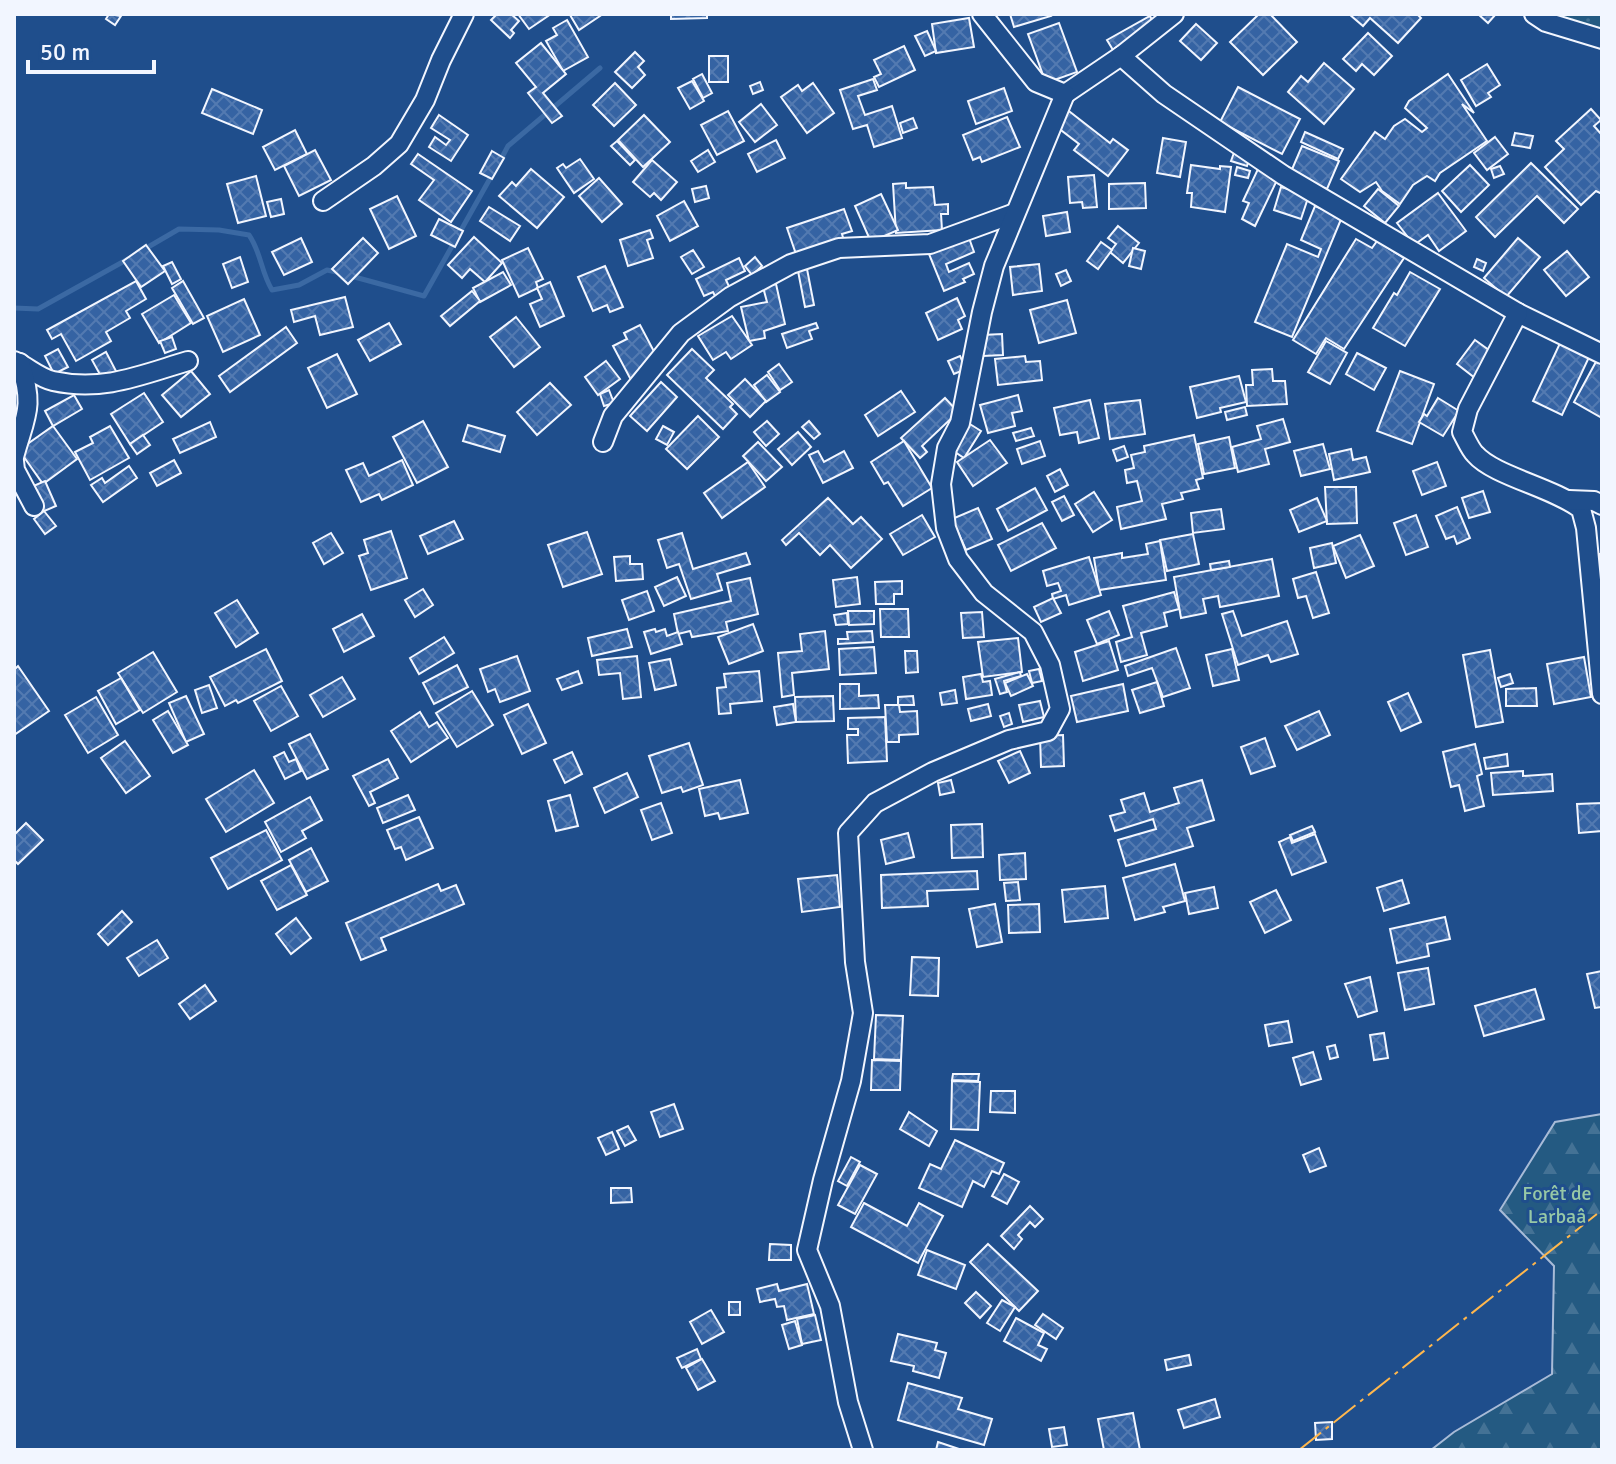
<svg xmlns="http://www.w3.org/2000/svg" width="1616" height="1464" font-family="Signika,sans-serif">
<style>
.grass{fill:url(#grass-dots);stroke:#a8bbd7;stroke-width:2}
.forest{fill:url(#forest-firs);stroke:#a8bbd7;stroke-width:2}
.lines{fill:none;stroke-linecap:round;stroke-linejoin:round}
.stream{stroke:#3b69a3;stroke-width:5}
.building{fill:url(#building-cross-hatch);stroke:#f2f6ff;stroke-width:2}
.minor-casing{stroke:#f2f6ff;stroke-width:22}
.minor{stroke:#1f4e8c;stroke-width:18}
.power{stroke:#ffb74d;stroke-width:2;stroke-dasharray:28 6 4 6;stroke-linecap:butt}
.labels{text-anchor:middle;stroke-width:6;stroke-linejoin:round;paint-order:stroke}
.park-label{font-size:20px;fill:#97c8a6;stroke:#1f4e8c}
</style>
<defs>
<pattern id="grass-dots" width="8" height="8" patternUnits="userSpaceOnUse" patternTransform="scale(2)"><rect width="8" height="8" fill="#245a82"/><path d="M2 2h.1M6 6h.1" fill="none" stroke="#447295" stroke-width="1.8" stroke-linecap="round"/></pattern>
<pattern id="forest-firs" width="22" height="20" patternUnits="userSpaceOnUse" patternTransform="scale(2)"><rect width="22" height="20" fill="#245a82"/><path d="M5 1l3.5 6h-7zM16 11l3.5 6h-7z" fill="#447295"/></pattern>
<pattern id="building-cross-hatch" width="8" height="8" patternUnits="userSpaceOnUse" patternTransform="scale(2)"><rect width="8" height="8" fill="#3563a3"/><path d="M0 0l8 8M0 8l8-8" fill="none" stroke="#537ab1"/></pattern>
</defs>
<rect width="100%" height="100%" fill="#1f4e8c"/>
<polygon class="grass" points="1548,14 1602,14 1602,34"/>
<polygon class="forest" points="1602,1114 1602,1450 1431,1450 1454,1432 1552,1374 1554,1266 1500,1210 1555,1122"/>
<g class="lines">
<g class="stream">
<polyline points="499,163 508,146 600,68"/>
<path d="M143 250 179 229 219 230 249 235C261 252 261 272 272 290L299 285 327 270 341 273"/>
<polyline points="351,276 424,296 492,175"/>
<polyline points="14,308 38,309 128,259"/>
</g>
</g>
<g class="building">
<polygon points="109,14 121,16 115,25 106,19"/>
<polygon points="497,14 511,14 519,21 511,30 514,33 510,38 491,20"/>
<polygon points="518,14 551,14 529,29"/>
<polygon points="603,14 579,30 570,15 571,14"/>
<polygon points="671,14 707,14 707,18 671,19"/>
<polygon points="1010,14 1050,14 1051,16 1014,27"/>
<polygon points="1259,14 1270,14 1297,42 1263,75 1230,42"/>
<polygon points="1349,14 1417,14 1421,18 1398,43 1370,18 1363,26"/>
<polygon points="1478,14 1496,14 1488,23"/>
<polygon points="1150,16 1155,26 1113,50 1107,40"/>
<polygon points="969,18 974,47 936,53 932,24"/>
<polygon points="567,20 588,57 563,71 546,41 557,35 553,28"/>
<polygon points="1059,23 1077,72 1046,83 1028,34"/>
<polygon points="1196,24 1217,43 1201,60 1180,41"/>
<polygon points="927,31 936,51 925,56 915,36"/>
<polygon points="1368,33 1392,56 1374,75 1362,64 1356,71 1343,59"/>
<polygon points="541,43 566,74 543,93 562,116 552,123 528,93 536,87 516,63"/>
<polygon points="904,46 915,70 879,87 874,77 881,74 874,60"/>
<polygon points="635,52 644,61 638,67 645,75 632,88 615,72"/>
<rect x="709" y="56" width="19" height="26"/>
<polygon points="1324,63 1354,89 1324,124 1288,92 1301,76 1308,82"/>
<polygon points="1487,64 1500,85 1488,93 1491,97 1476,106 1461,80"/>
<polygon points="702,74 712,93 703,98 693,79"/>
<polygon points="1448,74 1474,113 1462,104 1487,141 1440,173 1435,181 1427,176 1413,185 1400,204 1382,191 1376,182 1360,192 1341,179 1375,132 1385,139 1394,126 1405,119 1422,132 1427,128 1405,108 1409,101"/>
<polygon points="873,79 877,90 858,96 865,115 892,106 902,138 874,147 867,125 853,129 840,90"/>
<polygon points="692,81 704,101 690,109 678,88"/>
<polygon points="760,82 763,90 753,94 750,86"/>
<polygon points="615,83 636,105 614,126 593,105"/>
<polygon points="813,83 834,113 807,133 781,97 798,85 802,91"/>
<polygon points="1238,87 1300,119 1282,154 1220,122"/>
<polygon points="1004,88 1012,111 976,124 968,101"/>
<polygon points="212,89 262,110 253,134 202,113"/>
<polygon points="761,104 777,125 755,142 739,122"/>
<polygon points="1065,108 1110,143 1113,139 1128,150 1108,176 1074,150 1079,144 1053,124"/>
<polygon points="1591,109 1601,120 1594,126 1602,135 1602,194 1596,191 1581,205 1545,167 1564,149 1556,141"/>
<polygon points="728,111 744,141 717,155 701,125"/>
<polygon points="439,115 468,135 451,161 429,147 435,137 446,145 450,140 431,128"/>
<polygon points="644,115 670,142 643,167 618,140"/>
<polygon points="1007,117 1020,147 982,162 980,157 973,160 963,135"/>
<polygon points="913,118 917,128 903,133 900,123"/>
<polygon points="295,130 307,154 275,170 263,147"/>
<polygon points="1305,132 1343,149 1338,159 1301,142"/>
<polygon points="1515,133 1533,136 1530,148 1512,145"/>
<polygon points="1495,137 1508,154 1487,170 1474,153"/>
<polygon points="1163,138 1186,142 1180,177 1157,173"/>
<polygon points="776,140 785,158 757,172 748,154"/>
<polygon points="617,141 635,160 630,165 611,146"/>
<polygon points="1302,146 1339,161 1327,189 1290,174"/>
<polygon points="315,150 331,180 299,196 284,166"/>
<polygon points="708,150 715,162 698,172 691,161"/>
<polygon points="1235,150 1250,155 1247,166 1231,161"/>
<polygon points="492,151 504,158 492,179 480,173"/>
<polygon points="418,154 472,191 451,222 419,200 434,180 411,164"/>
<polygon points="580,159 594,179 574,193 557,168 563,164 566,168"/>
<polygon points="652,160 677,182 661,200 654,193 650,197 633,182"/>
<polygon points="1531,163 1578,209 1564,223 1537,196 1495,237 1476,217"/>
<polygon points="1191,165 1220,169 1220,166 1231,167 1225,212 1191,207 1192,193 1187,193"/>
<polygon points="1470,165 1489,185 1461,212 1442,191"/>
<polygon points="1500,166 1504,174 1494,178 1491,169"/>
<polygon points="1237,167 1250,171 1248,178 1235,175"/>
<polygon points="531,169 564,197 537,228 499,196 512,182 516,186"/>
<polygon points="1258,169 1278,178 1255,226 1242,219 1249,203 1243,201"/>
<polygon points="1094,175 1097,207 1083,208 1082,202 1070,203 1068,177"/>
<polygon points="256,176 266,216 238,223 227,184"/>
<polygon points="599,178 622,204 602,222 579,196"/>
<polygon points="906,183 906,188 933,187 935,205 948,204 948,214 941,214 942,230 896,233 893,184"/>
<polygon points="1145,183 1146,208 1109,209 1109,184"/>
<polygon points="706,186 709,198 695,202 692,189"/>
<polygon points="1281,187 1309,195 1301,219 1274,210"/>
<polygon points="1378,189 1399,206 1385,223 1364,206"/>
<polygon points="1438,193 1466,231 1439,251 1428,235 1414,245 1397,223"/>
<polygon points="881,194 898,230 871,242 855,206"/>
<polygon points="397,196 416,236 389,249 370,209"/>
<polygon points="281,199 284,214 271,217 267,202"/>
<polygon points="684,201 698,226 670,241 657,216"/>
<polygon points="1315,206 1342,217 1292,337 1255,322 1287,244 1318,257 1321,249 1301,240"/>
<polygon points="489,207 520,226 510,241 480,221"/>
<polygon points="844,209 852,231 842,234 844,241 797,257 787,228"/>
<polygon points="1067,212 1070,232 1046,236 1043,216"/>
<polygon points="439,219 463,231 455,247 431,235"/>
<polygon points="1118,226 1139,243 1123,263 1110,252 1116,244 1108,238"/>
<polygon points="650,230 653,238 647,240 653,258 628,266 620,240"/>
<polygon points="474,237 502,263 485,282 470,269 462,278 448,265"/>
<polygon points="301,238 312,262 284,275 272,252"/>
<polygon points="363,238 378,253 348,284 332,269"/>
<polygon points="969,238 974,252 946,264 949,272 969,263 974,274 963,279 965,282 944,291 929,254"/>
<polygon points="1518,238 1540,257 1506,297 1484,278"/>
<polygon points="1356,239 1372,248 1377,241 1404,258 1344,349 1326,338 1316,354 1293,340"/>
<polygon points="1101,242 1112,250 1098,269 1087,261"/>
<polygon points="146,245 165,271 141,287 123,261"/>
<polygon points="528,248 543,279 536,282 538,288 519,297 502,260"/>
<polygon points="1133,248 1145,251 1141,269 1129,266"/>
<polygon points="693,250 704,267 692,274 681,257"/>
<polygon points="1567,251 1589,277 1566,296 1544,270"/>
<polygon points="240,257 248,282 232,288 223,264"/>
<polygon points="755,257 762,266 752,275 745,266"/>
<polygon points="739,258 745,271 726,280 732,293 717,300 713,292 704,296 696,279"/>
<polygon points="1477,259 1486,263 1483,271 1474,267"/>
<polygon points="172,262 181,279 172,284 163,266"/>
<polygon points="1039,264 1042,291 1013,295 1010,267"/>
<polygon points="605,266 623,307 610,312 607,305 593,311 578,277"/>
<polygon points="807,269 814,305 805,307 798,271"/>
<polygon points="1066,270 1071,281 1061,286 1056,274"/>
<polygon points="503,272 511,285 480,302 473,288"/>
<polygon points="1410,272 1440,289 1405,346 1373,328 1394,293 1397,295"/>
<polygon points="136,281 146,299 126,311 130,318 106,332 111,341 76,361 61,334 52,339 47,330"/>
<polygon points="183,281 204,318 193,324 172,288"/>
<polygon points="550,282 564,316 540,327 530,304 542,299 537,288"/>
<polygon points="776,284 785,324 764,331 765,338 749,341 741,307 767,302 763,287"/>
<polygon points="472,291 480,301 450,326 441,316"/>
<polygon points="174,295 191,323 159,343 142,314"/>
<polygon points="345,297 353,327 320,335 315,316 294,322 291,310"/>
<polygon points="957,298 965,316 958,320 962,329 938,340 926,313"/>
<polygon points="244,299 260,335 223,352 207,316"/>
<polygon points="1067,300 1076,333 1039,343 1030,310"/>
<polygon points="732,316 752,345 731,359 726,352 713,360 698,336"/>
<polygon points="516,317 540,347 514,367 490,337"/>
<polygon points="389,323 401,344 370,361 358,340"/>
<polygon points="816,323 818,328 809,331 812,339 787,348 782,334"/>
<polygon points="640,325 658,359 640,368 644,374 631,380 613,346 627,339 624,333"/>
<polygon points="286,327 297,343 230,392 219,376"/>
<polygon points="1002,334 1003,355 983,356 982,335"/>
<polygon points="172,337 176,349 165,353 160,341"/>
<polygon points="1475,340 1493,353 1475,378 1457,364"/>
<polygon points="1326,341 1347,353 1330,384 1308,372"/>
<polygon points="1561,341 1590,355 1562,415 1533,401"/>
<polygon points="58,349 68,367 54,374 45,356"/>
<polygon points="692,349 714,370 706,378 733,404 730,407 737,414 723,429 667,375"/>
<polygon points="106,352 117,373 103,380 92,360"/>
<polygon points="1357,353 1386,368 1374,390 1346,374"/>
<polygon points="337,354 357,394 327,408 308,368"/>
<polygon points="960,356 966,369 954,374 948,361"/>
<polygon points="1025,356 1026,362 1040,361 1042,380 998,385 995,359"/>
<polygon points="1597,360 1602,363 1602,418 1574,402"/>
<polygon points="606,361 620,379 598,395 585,377"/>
<polygon points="779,364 792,382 780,390 768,372"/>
<polygon points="1272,369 1273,381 1285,381 1287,404 1247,406 1246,385 1253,385 1252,370"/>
<polygon points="191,371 210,394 181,417 162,395"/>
<polygon points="1400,371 1434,384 1412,444 1377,431"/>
<polygon points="767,375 780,392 766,402 754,385"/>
<polygon points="1239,376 1246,402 1220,408 1221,412 1197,418 1190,387"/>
<polygon points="745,379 766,401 750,417 728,395"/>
<polygon points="661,382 677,397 647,431 630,416"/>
<polygon points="550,383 571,405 537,435 517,412"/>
<polygon points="609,390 614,403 604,406 600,394"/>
<polygon points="901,391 915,412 878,436 865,415"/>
<polygon points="144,393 163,422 130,444 111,414"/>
<polygon points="74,395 82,409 53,426 45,411"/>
<polygon points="1018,395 1022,411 1012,413 1015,426 988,433 980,405"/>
<polygon points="945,398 958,412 922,446 927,452 920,458 901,438"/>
<polygon points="1438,398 1459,411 1443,436 1419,422 1424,414 1427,416"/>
<polygon points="1090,400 1099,438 1079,443 1077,432 1060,435 1054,408"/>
<polygon points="1140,400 1145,434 1110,439 1105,404"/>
<polygon points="1245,407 1247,415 1227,420 1225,412"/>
<polygon points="698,416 719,437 687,469 666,449"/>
<polygon points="1283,419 1290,442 1265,449 1269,464 1238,472 1232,447 1261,439 1257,426"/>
<polygon points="423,421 448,467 417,483 393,437"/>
<polygon points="767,421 779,434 766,446 754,432"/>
<polygon points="809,421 820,434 814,439 802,427"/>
<polygon points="965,421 981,431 964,458 949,448"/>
<polygon points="210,422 216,437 180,453 173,439"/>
<polygon points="468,425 505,436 500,452 463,441"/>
<polygon points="53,426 77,459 43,484 19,450"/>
<polygon points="110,426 129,458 90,480 75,452 93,443 90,437"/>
<polygon points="663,426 674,432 667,445 656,439"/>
<polygon points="1031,428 1034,436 1016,441 1013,433"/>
<polygon points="798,432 811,447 792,465 778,449"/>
<polygon points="143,435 150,445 137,454 130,444"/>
<polygon points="1194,435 1203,478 1196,480 1199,489 1181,493 1183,499 1162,504 1166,519 1121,529 1117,507 1142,501 1137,481 1127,483 1125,470 1134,468 1131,455 1145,452 1144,446"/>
<polygon points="1229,437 1235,468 1204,474 1198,444"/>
<polygon points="990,440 1007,463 973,486 957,462"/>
<polygon points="904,441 932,488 903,506 888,482 884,484 871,462"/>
<polygon points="1040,441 1045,456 1022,464 1017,449"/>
<polygon points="758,442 782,467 766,481 743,456"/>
<polygon points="1323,444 1330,469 1301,476 1294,451"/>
<polygon points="1124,446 1128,457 1117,461 1113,450"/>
<polygon points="1351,449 1353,460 1366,457 1370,472 1334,480 1329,454"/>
<polygon points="818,451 824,462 844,451 853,468 823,483 809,455"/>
<polygon points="174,460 181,473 157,486 150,473"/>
<polygon points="402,460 413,485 382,500 379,494 361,502 346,470 363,463 369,476"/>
<polygon points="748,462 765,487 722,518 704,493"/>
<polygon points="1437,462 1446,486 1422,495 1413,471"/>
<polygon points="129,466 137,478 103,502 91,485 102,478 105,483"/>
<polygon points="1060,469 1068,485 1055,492 1047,476"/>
<polygon points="45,481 56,506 42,512 31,487"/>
<polygon points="1325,487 1356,487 1357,523 1327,524"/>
<polygon points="1035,488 1047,510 1008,531 997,509"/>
<polygon points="1483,491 1490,512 1469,518 1462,498"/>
<polygon points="1094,492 1112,520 1093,532 1075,504"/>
<polygon points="1064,496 1074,515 1062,521 1052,502"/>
<polygon points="828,498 853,524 861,517 882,539 851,568 830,545 820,555 799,533 786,545 782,540"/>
<polygon points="1317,498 1327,521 1299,532 1290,510"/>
<polygon points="1457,507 1470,538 1457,544 1454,536 1446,539 1436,516"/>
<polygon points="978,508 992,539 966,550 952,519"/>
<polygon points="1221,509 1224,529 1193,533 1191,513"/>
<polygon points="44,511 56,526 45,534 34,519"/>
<polygon points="922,515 935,537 903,555 890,534"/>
<polygon points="1416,515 1428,547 1406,555 1394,523"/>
<polygon points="454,521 463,539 428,554 420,536"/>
<polygon points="1042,523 1056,548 1011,571 998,545"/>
<polygon points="391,531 407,578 371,590 359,556 368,553 364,540"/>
<polygon points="587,532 602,574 563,587 548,545"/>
<polygon points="331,533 343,553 324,564 313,543"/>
<polygon points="682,533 693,569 746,553 750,564 717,574 722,590 691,599 679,564 667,568 658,540"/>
<polygon points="1193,534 1199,564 1167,571 1160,540"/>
<polygon points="1360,535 1374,566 1346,578 1333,546"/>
<polygon points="1160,541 1166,580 1099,590 1094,558 1122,553 1122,558 1148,554 1146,544"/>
<polygon points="1332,543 1336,563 1314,568 1310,548"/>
<polygon points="1599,554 1602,554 1602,582 1598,582"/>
<polygon points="630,556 630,564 642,564 643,579 616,581 614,557"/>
<polygon points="1089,557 1101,595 1069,605 1066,595 1053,599 1052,594 1061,591 1058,583 1047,586 1043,571"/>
<polygon points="1272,559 1279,596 1220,607 1218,596 1203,599 1206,613 1181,618 1174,577"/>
<polygon points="1229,561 1230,567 1211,570 1210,564"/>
<polygon points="1316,572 1329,613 1313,618 1306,596 1298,598 1293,579"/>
<polygon points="677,577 686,596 664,606 655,587"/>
<polygon points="857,577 860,604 836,607 833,580"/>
<polygon points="750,578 758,614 726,622 728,631 692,637 690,631 678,634 674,614 731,601 727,583"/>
<polygon points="902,581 902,594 894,594 894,604 876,604 875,582"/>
<polygon points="423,589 433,605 415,617 405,600"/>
<polygon points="647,591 654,611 629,620 622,600"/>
<polygon points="1174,592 1179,609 1164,613 1167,626 1141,633 1147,655 1121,662 1116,642 1132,637 1123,606"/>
<polygon points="1053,598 1061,613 1041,622 1034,607"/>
<polygon points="237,600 258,633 236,647 215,613"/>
<polygon points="880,609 908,609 909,637 881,637"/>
<polygon points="848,611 874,611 874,624 849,625"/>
<polygon points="1109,611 1119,635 1097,644 1087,620"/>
<polygon points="1233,611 1242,636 1287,621 1298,654 1271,662 1268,655 1238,665 1222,614"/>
<polygon points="982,612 984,637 963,638 961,613"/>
<polygon points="847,613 848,624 836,625 834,615"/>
<polygon points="362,614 374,636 344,652 333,629"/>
<polygon points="753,624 763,651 729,664 718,637"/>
<polygon points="627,629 632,647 592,656 588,638"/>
<polygon points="655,629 656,632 665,629 667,636 678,632 682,644 651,654 644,632"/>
<polygon points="825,631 829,669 792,673 794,695 782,697 778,653 802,651 800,634"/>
<polygon points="872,631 873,642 838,644 838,639 848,639 847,632"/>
<polygon points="444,637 454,653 419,674 410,658"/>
<polygon points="1018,638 1022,672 983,677 978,642"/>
<polygon points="1109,641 1118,670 1083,681 1075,652"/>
<polygon points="874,647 876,673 840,675 839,649"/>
<polygon points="1176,648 1190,688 1163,697 1152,668 1128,676 1125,666"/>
<polygon points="266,649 282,681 238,703 236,700 225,706 210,677"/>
<polygon points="1232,649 1239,680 1213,686 1206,655"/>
<polygon points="1490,650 1503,722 1476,727 1463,655"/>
<polygon points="905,651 917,651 918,672 906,673"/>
<polygon points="153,652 177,692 143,713 118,673"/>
<polygon points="517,656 530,691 500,702 495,689 488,692 480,669"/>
<polygon points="637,656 641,697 623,699 620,673 599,675 597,660"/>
<polygon points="1584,657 1591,697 1554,704 1547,664"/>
<polygon points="670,659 676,685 655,690 649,663"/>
<polygon points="457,665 468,687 434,704 423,683"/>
<polygon points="18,666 49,711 14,735 14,670"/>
<polygon points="1039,669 1042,681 1032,683 1029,671"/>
<polygon points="578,671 582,683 562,690 557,679"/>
<polygon points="759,671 762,701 730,704 731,713 719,714 717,688 726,687 724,674"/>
<polygon points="1020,672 1021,676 1004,681 1007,692 1000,694 995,679"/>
<polygon points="981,674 983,682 990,681 992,695 966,699 963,677"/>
<polygon points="1027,674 1033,686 1011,696 1005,683"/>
<polygon points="1510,674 1513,683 1501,687 1498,678"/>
<polygon points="342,677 355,699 323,717 310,695"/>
<polygon points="121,678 140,710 116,724 98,691"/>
<polygon points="1157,682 1164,706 1140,713 1132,690"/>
<polygon points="840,684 859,684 859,696 878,695 879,708 840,709"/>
<polygon points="1123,684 1128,711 1077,722 1071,696"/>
<polygon points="209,685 217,708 202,713 195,690"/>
<polygon points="281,686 298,716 271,731 254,701"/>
<polygon points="1536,688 1537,706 1506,706 1506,689"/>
<polygon points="955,690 957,703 942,705 940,693"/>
<polygon points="472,691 493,725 457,747 436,713"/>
<polygon points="1408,693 1421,722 1401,731 1388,702"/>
<polygon points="186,696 204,734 186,742 169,703"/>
<polygon points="833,696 834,721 796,722 795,697"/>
<polygon points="913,696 914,705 898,705 898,697"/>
<polygon points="96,697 118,735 88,753 65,715"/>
<polygon points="1040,701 1044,717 1023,722 1019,705"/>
<polygon points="528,704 546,743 522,754 504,715"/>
<polygon points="793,704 796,722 777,725 774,707"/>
<polygon points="988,704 991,716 971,721 968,709"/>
<polygon points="885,705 899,705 900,712 917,711 918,734 899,735 899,742 887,742"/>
<polygon points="168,711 188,745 173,753 153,720"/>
<polygon points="1319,711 1330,735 1297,750 1285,726"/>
<polygon points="420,712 429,727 437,722 448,738 411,762 391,731"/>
<polygon points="1009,713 1012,724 1004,727 1000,716"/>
<polygon points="885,717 887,761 848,763 847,735 858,735 858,729 848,729 848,718"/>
<polygon points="310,734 328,769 307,779 289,744"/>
<polygon points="1063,735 1064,766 1041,767 1040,736"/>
<polygon points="1265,738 1275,766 1251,774 1241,747"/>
<polygon points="125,741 150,776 126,793 101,758"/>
<polygon points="689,743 703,785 683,792 681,787 662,793 649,756"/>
<polygon points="1475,744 1482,774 1477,776 1484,806 1465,811 1459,785 1451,787 1443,752"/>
<polygon points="1020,751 1030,773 1009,783 998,761"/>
<polygon points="284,752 289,762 296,759 301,771 285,779 274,757"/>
<polygon points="572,752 582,774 565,783 554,760"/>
<polygon points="1507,754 1508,766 1486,769 1484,758"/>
<polygon points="388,759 398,778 370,792 375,803 369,806 353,776"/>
<polygon points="254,770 274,803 226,832 206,799"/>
<polygon points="1523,771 1523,776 1552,774 1553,791 1493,795 1491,773"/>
<polygon points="627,773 638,797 605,813 594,788"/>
<polygon points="740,780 748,813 720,819 718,813 705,816 699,789"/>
<polygon points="951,780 954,792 940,795 938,783"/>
<polygon points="1202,780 1214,820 1187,828 1193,846 1126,866 1118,840 1156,829 1153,819 1115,831 1110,816 1125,812 1121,800 1144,793 1150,812 1179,803 1174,788"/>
<polygon points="408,795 415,810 383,823 377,808"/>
<polygon points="570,795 578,826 556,831 548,801"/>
<polygon points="310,797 322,820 302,831 306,838 281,852 265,822"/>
<polygon points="661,803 672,833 652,840 641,810"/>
<polygon points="1602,803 1602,831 1579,833 1577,804"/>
<polygon points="419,817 433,848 406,860 401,847 395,849 387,830"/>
<polygon points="26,823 43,840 18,864 14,860 14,835"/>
<polygon points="982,824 983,857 952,858 951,825"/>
<polygon points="1312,826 1315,832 1293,841 1290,835"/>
<polygon points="266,830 282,860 228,889 211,858"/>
<polygon points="908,833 914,857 886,864 881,840"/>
<polygon points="1315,834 1326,862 1292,875 1279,842 1290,837 1292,843"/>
<polygon points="311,848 328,881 306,892 289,860"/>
<polygon points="1025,853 1026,879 1000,880 999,855"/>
<polygon points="1175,864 1185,901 1163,907 1165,912 1135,920 1123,878"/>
<polygon points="291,865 307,895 277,910 261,881"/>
<polygon points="977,871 978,889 927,891 928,906 882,908 881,875"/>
<polygon points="837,875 840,907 802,912 798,879"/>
<polygon points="1402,880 1409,903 1384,911 1377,888"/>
<polygon points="1018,882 1020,900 1006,901 1004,883"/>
<polygon points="438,884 441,891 456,885 464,904 381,938 386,950 361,960 346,923"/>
<polygon points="1105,886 1108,918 1065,922 1062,890"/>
<polygon points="1214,887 1218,908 1189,914 1185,893"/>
<polygon points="1276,890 1291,920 1265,933 1250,902"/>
<polygon points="995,904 1002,942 977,947 969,909"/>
<polygon points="1039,904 1040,932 1009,933 1008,905"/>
<polygon points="122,911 132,922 108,945 98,934"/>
<polygon points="1445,917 1450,939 1427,944 1429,956 1397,963 1390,929"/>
<polygon points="296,918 311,938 291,954 276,934"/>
<polygon points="157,940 168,958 139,976 127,958"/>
<polygon points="912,957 939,958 938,996 910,995"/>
<polygon points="1428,968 1434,1004 1405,1010 1398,973"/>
<polygon points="1602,971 1602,1007 1595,1008 1587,974"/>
<polygon points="1370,977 1377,1011 1358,1017 1345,984"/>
<polygon points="205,985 216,1001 190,1019 179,1004"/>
<polygon points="1535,989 1544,1019 1484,1036 1475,1006"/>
<polygon points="876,1015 903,1016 901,1060 874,1059"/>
<polygon points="1288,1021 1292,1042 1269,1046 1265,1025"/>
<polygon points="1384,1033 1388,1058 1374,1060 1370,1035"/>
<polygon points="1335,1045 1338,1057 1330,1059 1327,1047"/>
<polygon points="1313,1052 1321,1079 1301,1085 1293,1058"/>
<polygon points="872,1060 901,1061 900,1090 871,1090"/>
<polygon points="953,1074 979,1074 978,1081 952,1080"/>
<polygon points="952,1081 980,1082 978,1130 951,1129"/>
<polygon points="991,1091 1015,1091 1015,1113 990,1112"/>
<polygon points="674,1104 683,1129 660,1137 651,1112"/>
<polygon points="909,1112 937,1131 929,1146 900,1129"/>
<polygon points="628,1126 636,1140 625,1146 617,1131"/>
<polygon points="612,1132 619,1149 606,1155 598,1138"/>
<polygon points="955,1140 1004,1163 999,1174 992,1171 984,1187 973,1181 962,1207 919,1188 930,1164 941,1169"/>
<polygon points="1319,1148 1326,1166 1310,1172 1303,1155"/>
<polygon points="851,1157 860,1162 847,1186 838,1181"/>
<polygon points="860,1165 877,1174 855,1214 838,1205"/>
<polygon points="1004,1174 1019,1182 1007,1204 992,1196"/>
<polygon points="611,1188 631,1188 632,1202 611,1203"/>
<polygon points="864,1203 907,1226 919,1203 943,1216 918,1263 851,1227"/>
<polygon points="1030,1206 1043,1219 1035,1227 1030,1222 1018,1235 1022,1239 1014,1249 1001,1236"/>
<polygon points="770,1244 791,1245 791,1260 769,1260"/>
<polygon points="988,1244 1038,1291 1019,1311 970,1262"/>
<polygon points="927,1250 965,1265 956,1289 918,1275"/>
<polygon points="777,1284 779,1291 807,1284 814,1314 787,1320 784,1306 777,1307 775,1299 760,1302 757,1289"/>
<polygon points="976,1292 991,1306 980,1318 965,1303"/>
<polygon points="1002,1300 1015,1307 1000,1331 987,1323"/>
<rect x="729" y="1302" width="11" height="13"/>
<polygon points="711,1310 724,1332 702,1344 690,1322"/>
<polygon points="1043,1314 1063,1328 1056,1339 1035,1325"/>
<polygon points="815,1315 821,1340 802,1344 797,1319"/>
<polygon points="1016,1318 1044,1333 1038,1345 1047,1349 1041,1361 1004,1341"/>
<polygon points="795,1321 802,1345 789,1349 782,1325"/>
<polygon points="898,1334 937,1343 935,1350 946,1353 939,1378 913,1371 914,1366 891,1361"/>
<polygon points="697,1349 701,1359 682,1368 677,1358"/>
<polygon points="1189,1355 1191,1365 1167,1370 1165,1360"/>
<polygon points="702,1359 715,1381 698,1390 686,1368"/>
<polygon points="908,1383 962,1398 958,1409 992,1419 984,1445 898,1420"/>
<polygon points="1215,1399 1220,1417 1184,1428 1178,1410"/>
<polygon points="1133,1413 1140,1450 1104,1450 1098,1419"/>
<polygon points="1332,1422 1332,1439 1316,1440 1315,1423"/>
<polygon points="1064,1427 1067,1445 1052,1447 1049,1429"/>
<polygon points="938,1442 962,1450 936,1450"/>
</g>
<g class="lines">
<defs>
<g id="minor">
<polyline points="982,14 1036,82 1065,94 1121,56 1174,14"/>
<polyline points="1534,14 1546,22 1602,39"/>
<polyline points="1121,56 1164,94 1283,175 1518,313 1602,354"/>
<polyline points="323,201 374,166 399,144 425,100 441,60 464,14"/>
<path d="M1518 313 1468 409 1462 432C1466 439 1470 449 1475 454 1494 476 1552 487 1581 509L1586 528 1602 694"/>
<path d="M14 361C27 366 39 378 53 381 103 392 141 375 188 361"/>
<polyline points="603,442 613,416 681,333 730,297 791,264 839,248 930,244 1015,213"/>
<path d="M14 457C25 416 35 408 20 363"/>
<polyline points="14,461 15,470 34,506"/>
<polyline points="1569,500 1594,501 1602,505"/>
<polyline points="863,1450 848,1402 830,1306 807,1250 823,1180 851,1081 863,1013 855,962 848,833 875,803 933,772 1009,740 1048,731 1060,709 1050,665 1033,632 984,593 958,559 946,528 941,484 947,448 960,423 982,312 994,266 1065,94"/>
</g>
</defs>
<use href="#minor" class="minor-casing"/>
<use href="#minor" class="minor"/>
<polyline class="power" points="1299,1450 1602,1210"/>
</g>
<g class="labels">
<g class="park-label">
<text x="1557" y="1200">Forêt de<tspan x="1557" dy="23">Larbaâ</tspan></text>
</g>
</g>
<rect width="1616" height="1464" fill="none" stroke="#f2f6ff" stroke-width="32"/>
<path d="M28 60v12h126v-12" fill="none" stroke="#f2f6ff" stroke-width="4"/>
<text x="40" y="60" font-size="24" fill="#f2f6ff" stroke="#1f4e8c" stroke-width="6" paint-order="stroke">50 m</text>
</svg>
